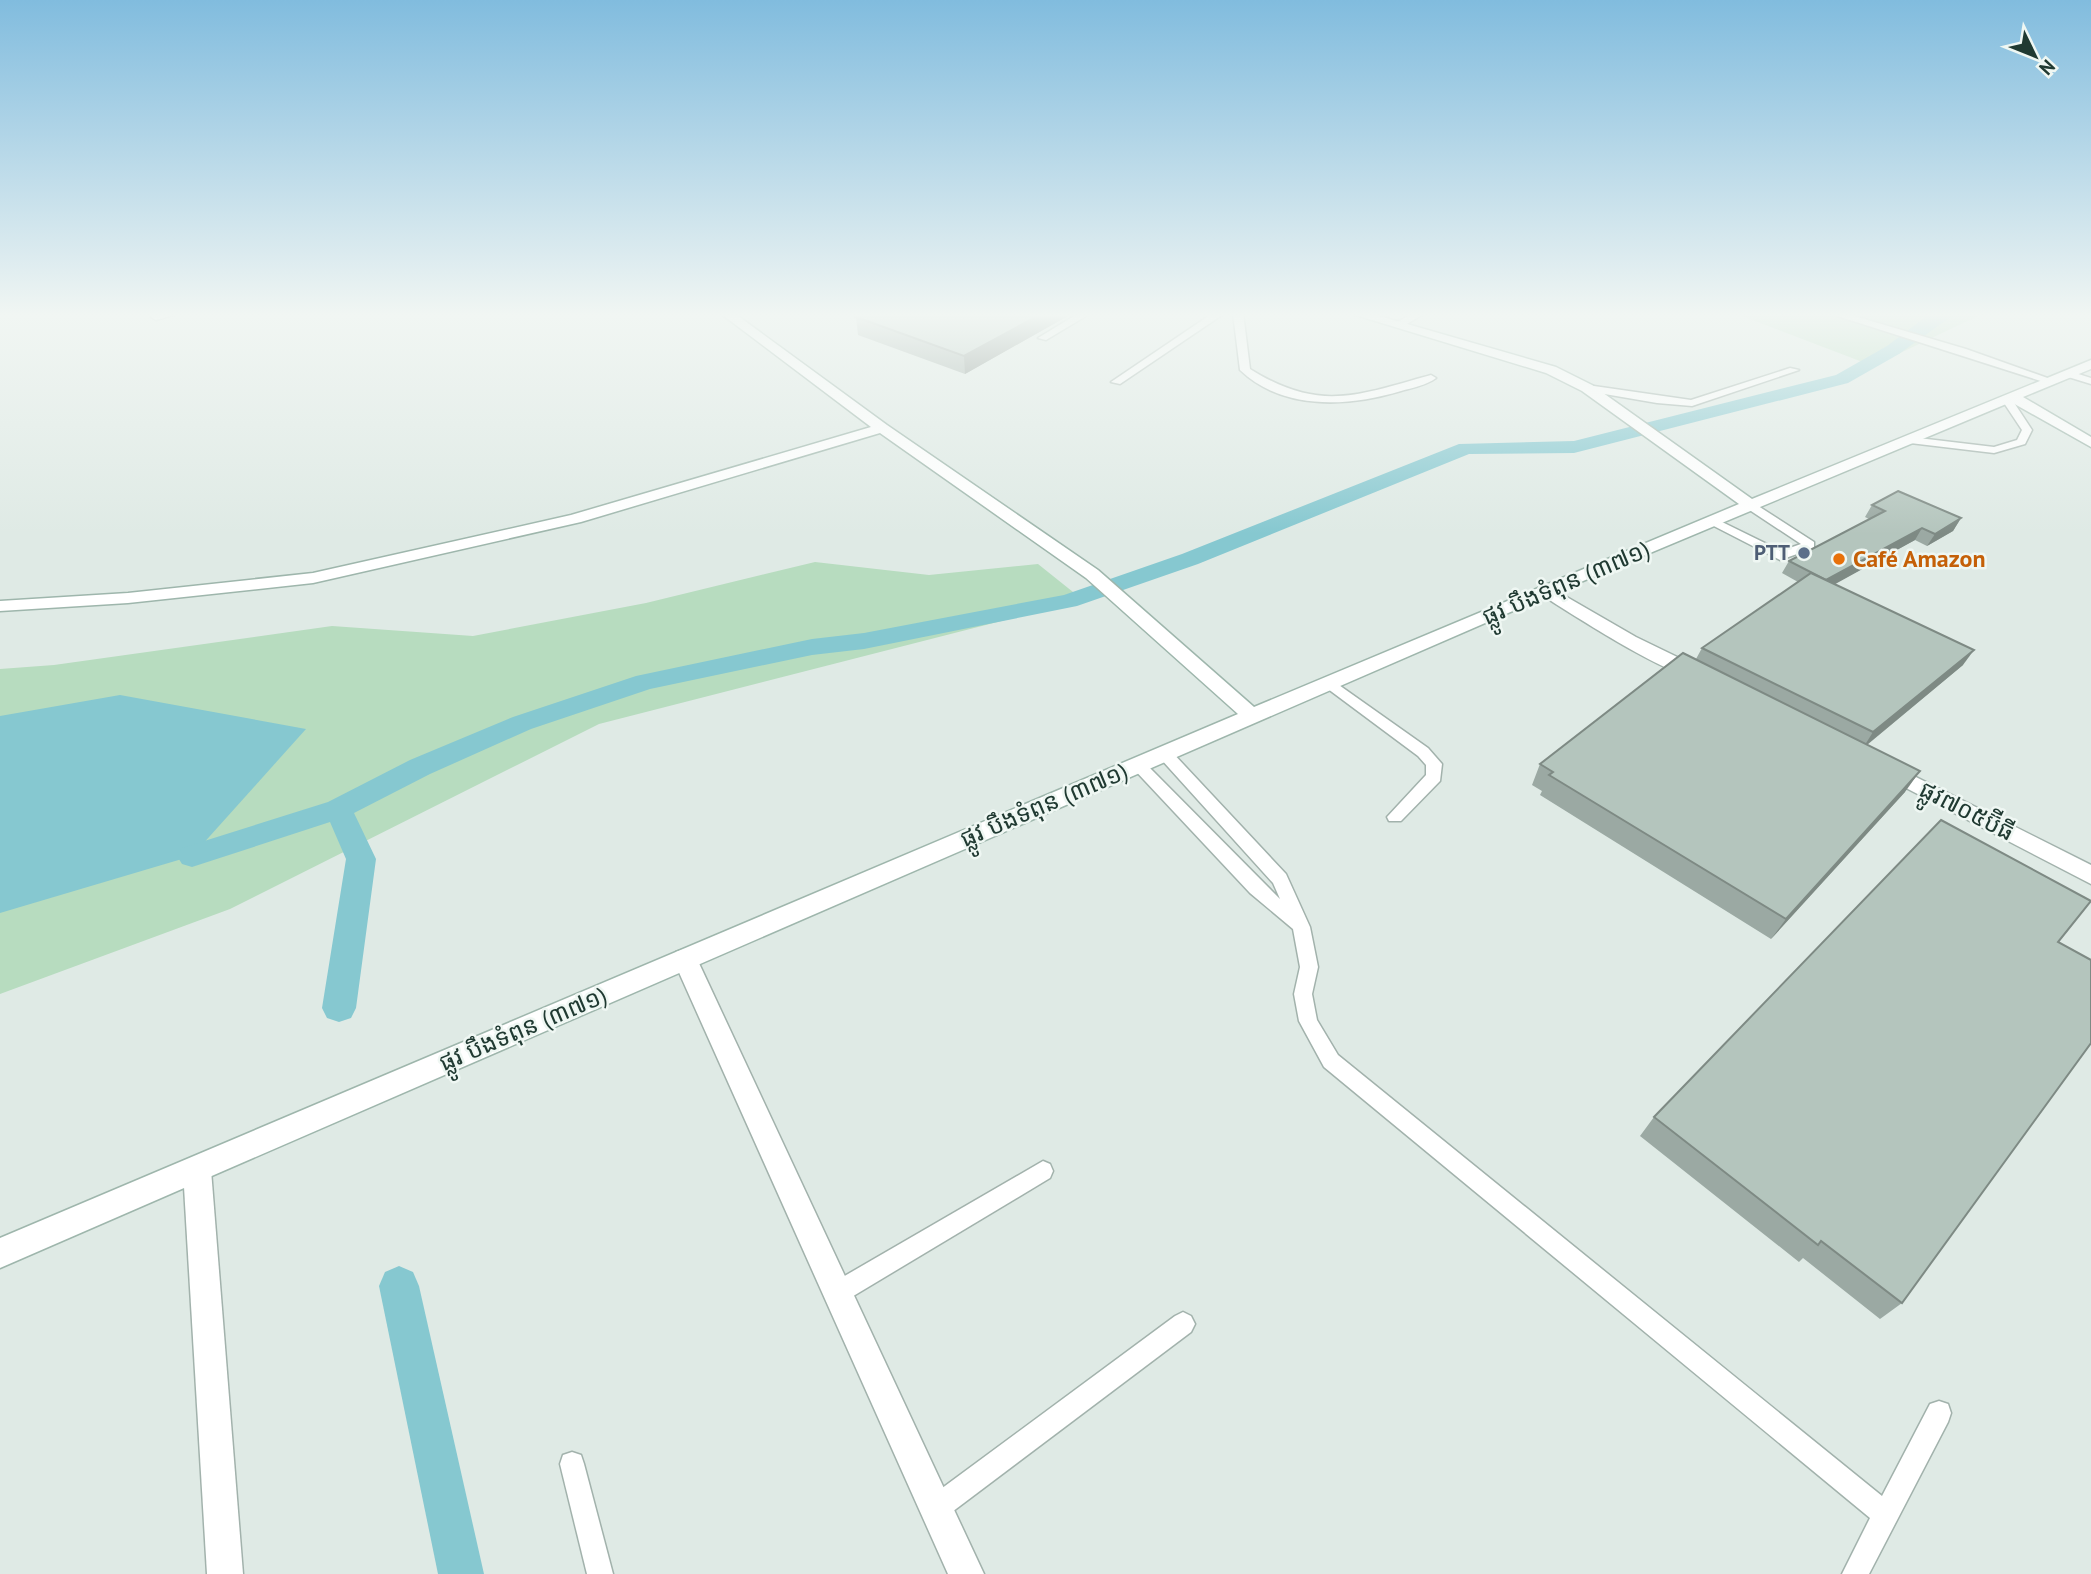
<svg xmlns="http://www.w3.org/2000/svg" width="2091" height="1574" font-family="'PT Sans','Noto Sans Khmer',sans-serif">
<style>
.green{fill:#b7dcbf}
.water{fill:#86c8d0}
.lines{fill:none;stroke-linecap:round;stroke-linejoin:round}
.canal{fill:#86c8d0;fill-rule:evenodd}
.lane-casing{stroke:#a2b2ac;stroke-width:3}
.street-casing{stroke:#a2b2ac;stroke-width:3}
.secondary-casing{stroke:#9eb6ac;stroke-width:3}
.lane{fill:#fff;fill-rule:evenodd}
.street{fill:#fff;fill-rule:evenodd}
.secondary{fill:#fff;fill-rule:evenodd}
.wall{fill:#9ba9a3}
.shaded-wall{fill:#7e8a84}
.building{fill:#b4c5bd;stroke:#7e8a84;stroke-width:2}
.service-dot{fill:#5c6f8a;stroke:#eff7f3;stroke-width:2.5}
.food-dot{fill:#e8710a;stroke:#eff7f3;stroke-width:2.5}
.labels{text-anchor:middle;stroke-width:5;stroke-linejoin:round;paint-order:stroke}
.far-service-label{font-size:21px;font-weight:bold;fill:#4e5e75;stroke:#eff7f3;text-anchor:end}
.food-label{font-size:24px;font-weight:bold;fill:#c56008;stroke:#eff7f3;text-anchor:start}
.street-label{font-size:24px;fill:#203a32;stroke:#eff7f3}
</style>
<rect width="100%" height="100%" fill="#dfeae5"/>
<g class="green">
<polygon points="1734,313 1984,313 1873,366"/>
<polygon points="815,562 929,575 1038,564 1083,600 599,724 230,909 0,994 0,669 54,665 332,626 473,636 646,603"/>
</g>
<polygon class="water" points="120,695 306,729 192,856 0,913 0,716"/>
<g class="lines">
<g class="canal">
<polygon points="1931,313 1956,313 1899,354 1848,383 1574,453 1469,454 1198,564 1077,606 864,649 812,655 650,689 531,729 430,774 354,813 376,859 356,1008 351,1018 339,1022 327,1018 322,1008 346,859 330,822 192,867 182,864 177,856 182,848 328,802 410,760 513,717 636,676 812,639 864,633 1064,595 1182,554 1459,444 1574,441 1836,375 1887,346"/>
<polygon points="399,1266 413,1272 419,1286 484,1574 438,1574 379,1286 385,1272"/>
</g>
<defs>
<g id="lane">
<polygon points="161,313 180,313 156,320 151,317"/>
<polygon points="1079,313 1091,313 1046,340 1038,338"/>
<polygon points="1213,313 1225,313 1120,384 1111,382"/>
<path d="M1233 313H1243L1250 369C1320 413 1358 395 1431 375L1436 378C1427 385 1412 388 1401 391 1348 407 1283 411 1240 370Z"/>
<polygon points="1413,313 1425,313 1402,327 1396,327 1396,323"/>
<polygon points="1828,313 1844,313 1966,349 2056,381 2047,383"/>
<polygon points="1790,368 1799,370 1692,406 1657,403 1587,391 1582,388 1587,385 1691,400"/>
<polygon points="2069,371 2091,378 2091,384 2065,376 2065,372"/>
<polygon points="2007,397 2011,398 2032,430 2025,444 1994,453 1910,443 1904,440 1910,437 1994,447 2017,440 2022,430 2002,400"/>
<polygon points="1752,502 1814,542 1814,548 1780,560 1706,522 1712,518 1716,519 1781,551 1801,544 1748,509 1748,503"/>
<polygon points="1329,678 1428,748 1442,764 1440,781 1401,821 1389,821 1387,817 1426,775 1426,765 1418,756 1324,686 1322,683"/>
<polygon points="1165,749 1170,750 1286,874 1310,927 1318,967 1312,994 1317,1020 1338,1055 1882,1496 1930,1404 1939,1401 1948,1404 1951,1413 1948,1422 1869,1574 1842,1574 1870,1518 1324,1067 1299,1021 1294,994 1300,967 1293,929 1250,893 1130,765 1133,761 1143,761 1280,899 1273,883 1160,758 1157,754 1160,750"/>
<polygon points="1043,1161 1050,1164 1053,1171 1050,1178 845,1301 837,1304 829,1301 826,1293 829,1285"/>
<polygon points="1183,1312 1191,1316 1195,1324 1191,1332 944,1518 935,1522 926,1518 922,1509 926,1500 1175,1316"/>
<polygon points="572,1452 581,1455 584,1464 613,1574 587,1574 560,1464 563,1455"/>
</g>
<g id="street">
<path d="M1546 585 1636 637 1704 670 1706 674 1704 678C1679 685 1566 610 1540 594L1537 590 1540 586Z"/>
<polygon points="1888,763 2091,865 2091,884 1881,775 1878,770 1881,765"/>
<polygon points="685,949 694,952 697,959 984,1574 948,1574 673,959 676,952"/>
<polygon points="197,1157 207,1161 211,1170 243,1574 207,1574 183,1170 187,1161"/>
</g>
<polygon id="secondary" points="720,313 734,313 887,425 1098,570 1254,707 1739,504 1582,391 1546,373 1349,313 1369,313 1556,367 1592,385 1752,499 2091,360 2091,369 2023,397 2091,437 2091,447 2011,402 1552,594 0,1268 0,1238 1238,714 1086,578 880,433 581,522 313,583 128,603 0,611 0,601 128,593 313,573 571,515 871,427"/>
</defs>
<use href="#lane" class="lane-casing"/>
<use href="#street" class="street-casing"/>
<use href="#secondary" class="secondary-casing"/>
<use href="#lane" class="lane"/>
<use href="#street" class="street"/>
<use href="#secondary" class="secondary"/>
</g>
<g class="wall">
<polygon points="864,313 1073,313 965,374 858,335 856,317"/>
<polygon points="1872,505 1961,518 1953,531 1927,546 1915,540 1834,584 1963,665 1867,745 1905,792 1771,939 1540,795 1542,791 1532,785 1540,764 1696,659 1702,648 1798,582 1782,573 1789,561 1869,519 1865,517"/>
<polygon points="2058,942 1902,1303 1880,1319 1803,1258 1799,1262 1640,1136 1654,1117"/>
</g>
<g class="shaded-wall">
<polygon points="1043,313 1073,313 965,374 964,356"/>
<polygon points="1961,518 1953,531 1927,546 1935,534"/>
<polygon points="1922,528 1915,540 1819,593 1826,580"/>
<polygon points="1974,650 1963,665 1863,748 1873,732"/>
<polygon points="1920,771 1905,792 1771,939 1786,919"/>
</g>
<g class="building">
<polygon points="864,313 1043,313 964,356 856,317"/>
<polygon points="1898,491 1961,518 1935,534 1922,528 1826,580 1789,561 1885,511 1872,505"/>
<polygon points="1811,573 1974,650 1873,732 1702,648"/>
<polygon points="1683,653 1920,771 1786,919 1549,775 1553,772 1540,764"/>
<polygon points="1941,820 2091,901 2058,942 2091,960 2091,1043 1902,1303 1821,1241 1818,1245 1654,1117"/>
</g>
<linearGradient id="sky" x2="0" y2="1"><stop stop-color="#81bcde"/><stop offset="0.59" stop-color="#f1f6f3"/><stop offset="1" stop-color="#f1f6f3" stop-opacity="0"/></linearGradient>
<rect width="2091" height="534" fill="url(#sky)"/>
<circle class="service-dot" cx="1804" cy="553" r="7"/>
<circle class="food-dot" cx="1839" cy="559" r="7"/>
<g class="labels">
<g class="far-service-label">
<text x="1790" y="560">PTT</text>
</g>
<g class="food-label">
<text x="1853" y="567">Café Amazon</text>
</g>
<g class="street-label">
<text transform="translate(1566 583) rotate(-23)" y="8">ផ្លូវ បឹងទំពុន (៣៧១)</text>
<text transform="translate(1044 805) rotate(-23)" y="8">ផ្លូវ បឹងទំពុន (៣៧១)</text>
<text transform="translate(1967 811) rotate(27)" y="8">ផ្លូវ៧០៥ប៊ីធី</text>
<text transform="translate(523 1029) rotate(-23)" y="8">ផ្លូវ បឹងទំពុន (៣៧១)</text>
</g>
</g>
<g transform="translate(2035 56) rotate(133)" stroke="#eff7f3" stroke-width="5" paint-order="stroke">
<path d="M0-5L12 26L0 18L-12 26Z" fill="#203a32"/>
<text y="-10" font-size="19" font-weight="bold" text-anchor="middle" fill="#203a32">N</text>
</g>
</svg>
